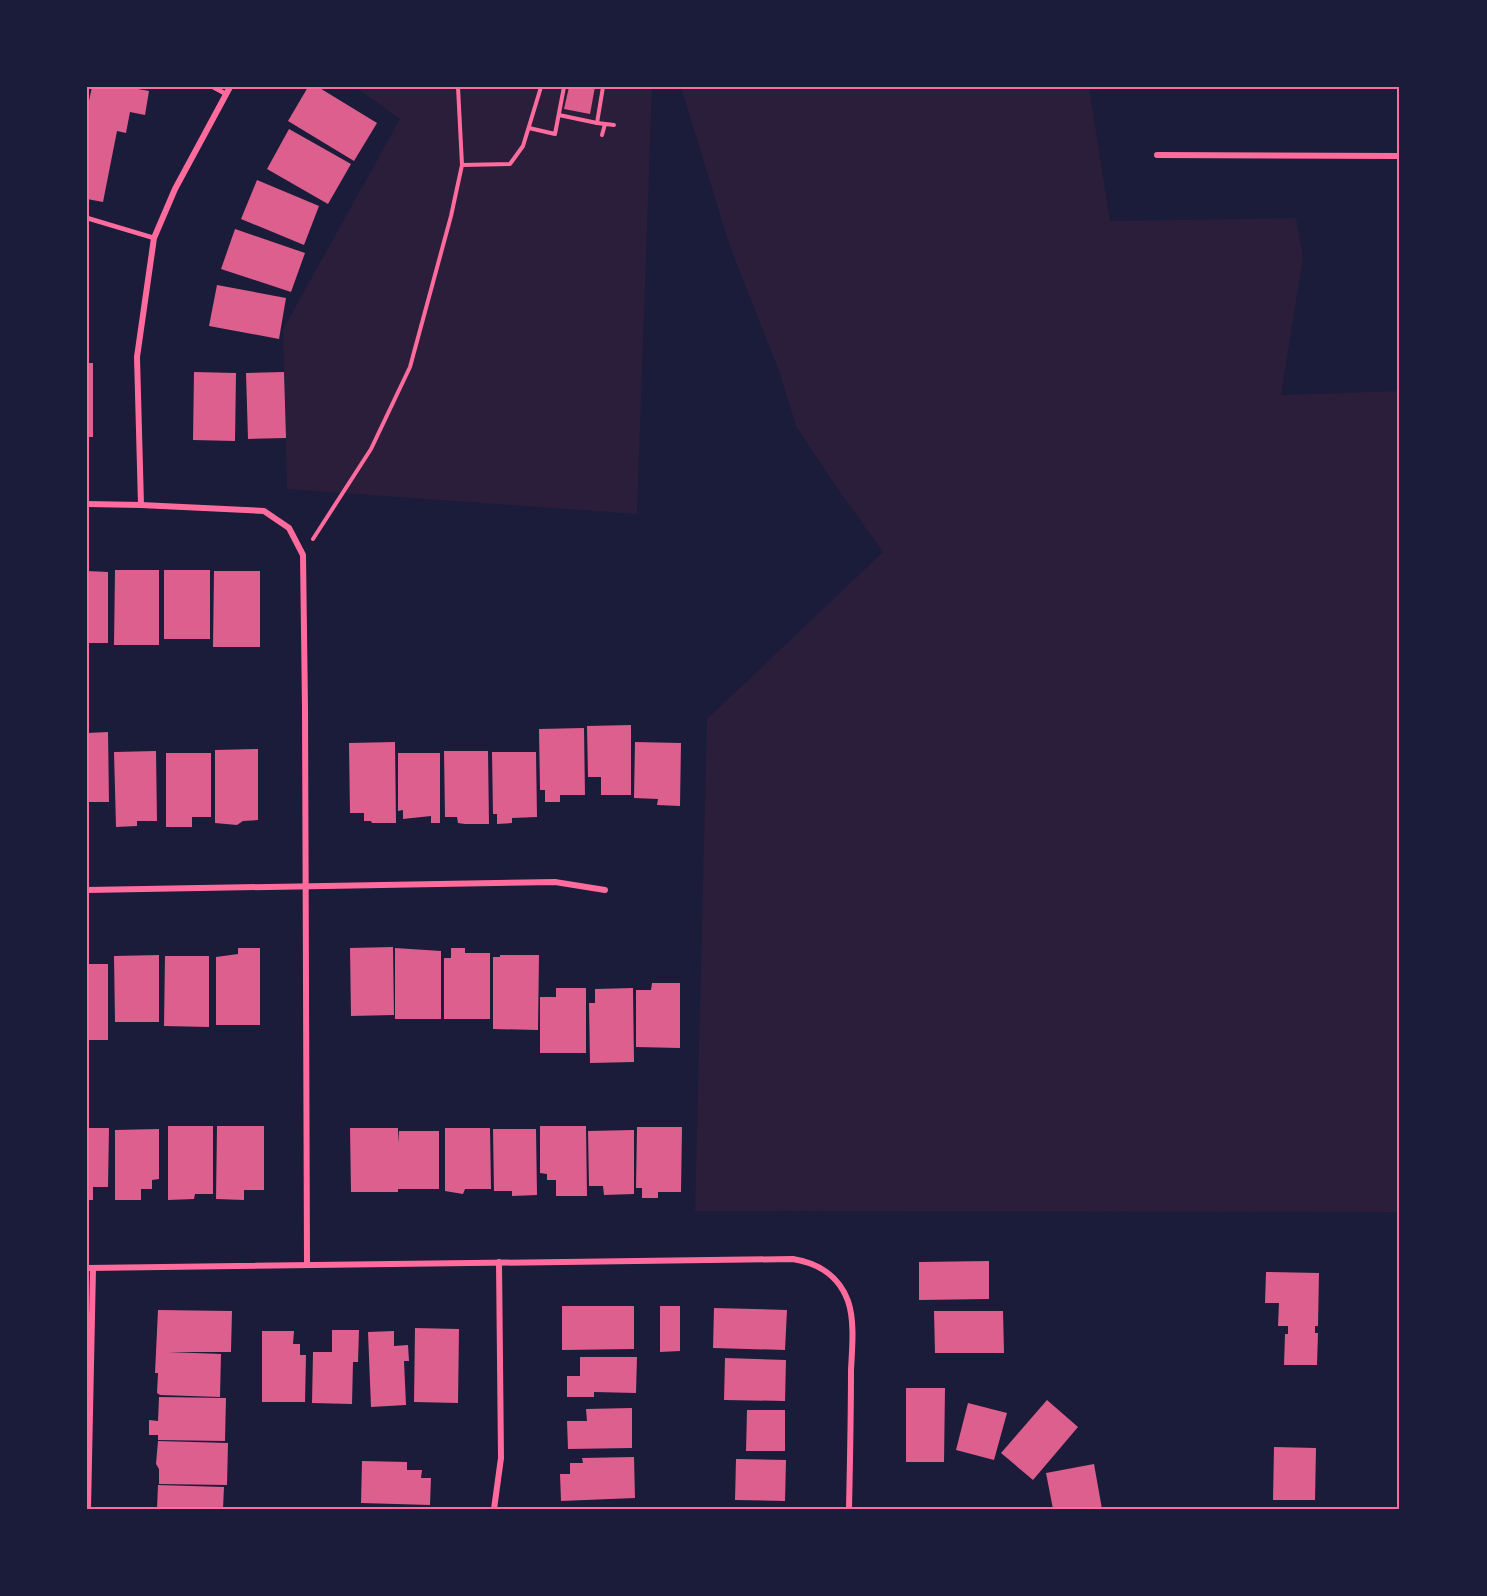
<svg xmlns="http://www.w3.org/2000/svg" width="1487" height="1596" font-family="'Work Sans',sans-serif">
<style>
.green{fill:#2a1e3b}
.building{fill:#dd5f8e}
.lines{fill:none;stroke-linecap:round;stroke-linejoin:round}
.path{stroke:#ff6b9d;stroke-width:4}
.service{stroke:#ff6b9d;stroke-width:4.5}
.minor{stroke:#ff6b9d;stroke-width:6}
.neatline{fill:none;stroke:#ff6b9d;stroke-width:2}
</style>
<rect width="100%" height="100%" fill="#1b1b3a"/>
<g class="green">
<polygon points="355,87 652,87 637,514 287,489 283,329 400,119"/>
<polygon points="681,87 1089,87 1110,221 1296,218 1303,258 1281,395 1400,391 1400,1212 695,1211 707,719 883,552 837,488 796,426 780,374 729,244"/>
</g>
<g class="building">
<polygon points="92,87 127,87 149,91 145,115 130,112 126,133 117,131 103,202 87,199 87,110"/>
<polygon points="308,87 318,87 377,123 354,161 288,121"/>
<polygon points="569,87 595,87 590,114 564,109"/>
<polygon points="289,129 351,164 328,204 267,169"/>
<polygon points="257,180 319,206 304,245 241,219"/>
<polygon points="235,229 305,253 291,292 221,269"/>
<polygon points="217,285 286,298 279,339 209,326"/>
<rect x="87" y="363" width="6" height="74"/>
<polygon points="194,372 236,373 235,441 193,440"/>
<polygon points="284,372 286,438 248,439 246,373"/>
<polygon points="115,570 159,570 159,645 114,645"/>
<rect x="164" y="570" width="46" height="69"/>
<polygon points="87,571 108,572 108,643 87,643"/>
<polygon points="214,571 260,571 260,647 213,647"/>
<polygon points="631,725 631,795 601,795 601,777 588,777 587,726"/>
<polygon points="584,728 585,795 560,795 560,802 545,802 545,790 540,790 539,729"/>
<polygon points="108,732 109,802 87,802 87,733"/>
<polygon points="395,742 396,823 372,823 371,821 364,821 364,813 350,813 349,743"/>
<polygon points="635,742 681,743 680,806 657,805 658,799 634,798"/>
<polygon points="258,749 258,820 243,821 237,825 215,823 215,750"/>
<polygon points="156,751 157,821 137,821 137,826 116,827 114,752"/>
<polygon points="444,751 488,751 489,824 465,824 458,823 457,817 445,817"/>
<polygon points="492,752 536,752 537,817 512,818 512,823 497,824 497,814 493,814"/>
<polygon points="166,753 211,753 211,817 192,817 192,827 166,827"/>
<polygon points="398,753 440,753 440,823 431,823 431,816 403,819 403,810 398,811"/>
<polygon points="393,947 394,1015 351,1016 350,948"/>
<polygon points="238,948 260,948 260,1025 216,1025 216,957 238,954"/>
<polygon points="395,948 441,951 441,1019 395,1019"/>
<polygon points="451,948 465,948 465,953 490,953 490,1019 444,1019 444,958 451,958"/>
<polygon points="159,955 159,1022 115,1022 114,956"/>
<polygon points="500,955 539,955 538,1030 493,1029 493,957 500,957"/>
<polygon points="165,956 209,956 209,1027 164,1026"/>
<rect x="87" y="964" width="21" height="76"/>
<polygon points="652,983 680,983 680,1048 636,1047 636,990 651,990"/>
<polygon points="556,988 586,988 586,1053 540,1053 540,997 556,997"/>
<polygon points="633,988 634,1062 590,1063 589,1003 595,1003 595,989"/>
<polygon points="168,1126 213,1126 213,1194 195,1194 194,1199 168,1200"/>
<polygon points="217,1126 264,1126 264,1190 244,1190 244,1200 216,1199"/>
<polygon points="540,1126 586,1126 587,1196 556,1196 556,1180 547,1180 547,1174 540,1173"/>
<polygon points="637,1127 682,1127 681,1192 658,1192 658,1198 642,1198 642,1188 636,1188"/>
<polygon points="87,1128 109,1128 108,1187 93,1187 93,1200 87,1200"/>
<polygon points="350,1128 398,1128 398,1143 399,1131 439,1131 439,1189 398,1189 398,1192 351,1192"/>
<polygon points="445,1128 490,1128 491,1189 465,1189 463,1194 445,1191"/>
<polygon points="159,1129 159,1179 152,1180 152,1189 141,1189 141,1200 115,1200 115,1130"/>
<polygon points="493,1129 536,1129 537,1195 512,1196 512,1191 494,1191"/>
<polygon points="634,1130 634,1194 604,1195 603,1186 589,1186 588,1131"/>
<polygon points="989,1261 989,1299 919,1300 919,1262"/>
<polygon points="1266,1272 1319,1273 1318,1326 1315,1326 1315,1333 1318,1333 1317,1365 1284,1365 1285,1334 1288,1334 1288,1326 1278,1326 1279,1303 1265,1303"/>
<polygon points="562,1306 634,1306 634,1349 562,1350"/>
<polygon points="660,1306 680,1306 680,1351 660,1352"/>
<polygon points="714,1308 787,1310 785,1350 713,1348"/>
<polygon points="158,1310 232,1311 231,1352 168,1352 221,1354 220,1397 160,1395 157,1393 158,1373 155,1373"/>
<polygon points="934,1311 1003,1311 1004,1353 935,1353"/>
<polygon points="415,1328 459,1329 458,1403 414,1402"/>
<polygon points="332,1330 359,1330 358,1362 353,1362 352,1404 312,1403 313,1352 332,1352"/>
<polygon points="262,1331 294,1331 293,1344 300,1344 300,1355 306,1355 305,1402 262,1402"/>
<polygon points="394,1331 394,1346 408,1345 409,1361 404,1361 406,1405 371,1407 368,1332"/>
<polygon points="580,1357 637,1357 636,1393 594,1392 594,1397 567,1397 567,1376 580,1376"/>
<polygon points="725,1358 786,1360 785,1401 724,1400"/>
<polygon points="906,1388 945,1388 944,1462 906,1462"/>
<polygon points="159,1397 226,1398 225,1441 158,1440 158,1435 149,1435 149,1420 158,1421"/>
<polygon points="1047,1400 1078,1427 1033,1480 1001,1453"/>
<polygon points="968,1403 1007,1413 994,1460 956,1450"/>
<polygon points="632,1408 632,1448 568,1449 567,1421 587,1421 586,1409"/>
<polygon points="747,1410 785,1410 785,1451 746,1451"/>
<polygon points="158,1441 228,1443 227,1485 159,1484 159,1469 156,1464"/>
<polygon points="1274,1447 1316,1448 1315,1500 1273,1500"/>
<polygon points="634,1457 635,1498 561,1501 560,1474 570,1474 570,1463 583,1463 582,1458"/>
<polygon points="736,1459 786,1460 785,1501 735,1500"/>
<polygon points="362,1461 407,1462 407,1470 422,1470 421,1478 431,1478 430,1505 361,1503"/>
<polygon points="1094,1464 1102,1509 1053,1509 1046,1473"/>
<polygon points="158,1485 224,1487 223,1509 157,1509"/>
</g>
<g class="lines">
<g class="path">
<polyline points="603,87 597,123 614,125"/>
<polyline points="559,115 597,123"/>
<polyline points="529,128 555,134 564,87"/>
<polyline points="602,135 605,124"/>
<polyline points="462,165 510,164 523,146 541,87"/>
<polyline points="313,539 371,449 410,367 451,216 462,165 458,87"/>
</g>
<g class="service">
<polyline points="213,87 226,94"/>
<polyline points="87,218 154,238"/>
</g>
<g class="minor">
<polyline points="1157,155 1400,156"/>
<polyline points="87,504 141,505 264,511 289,528 303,555 305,708 307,1264"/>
<polyline points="141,505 137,357 154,238 175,189 230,87"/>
<polyline points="87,890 555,882 605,890"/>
<path d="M87 1268 793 1259C818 1263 839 1276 848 1301 855 1321 852 1350 851 1370 851 1417 850 1463 849 1509"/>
<polyline points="88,1509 93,1268"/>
<polyline points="494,1509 501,1458 499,1262"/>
</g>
</g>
<rect width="1487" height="1596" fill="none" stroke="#1b1b3a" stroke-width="177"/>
<rect x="88" y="88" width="1310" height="1420" class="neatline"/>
</svg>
